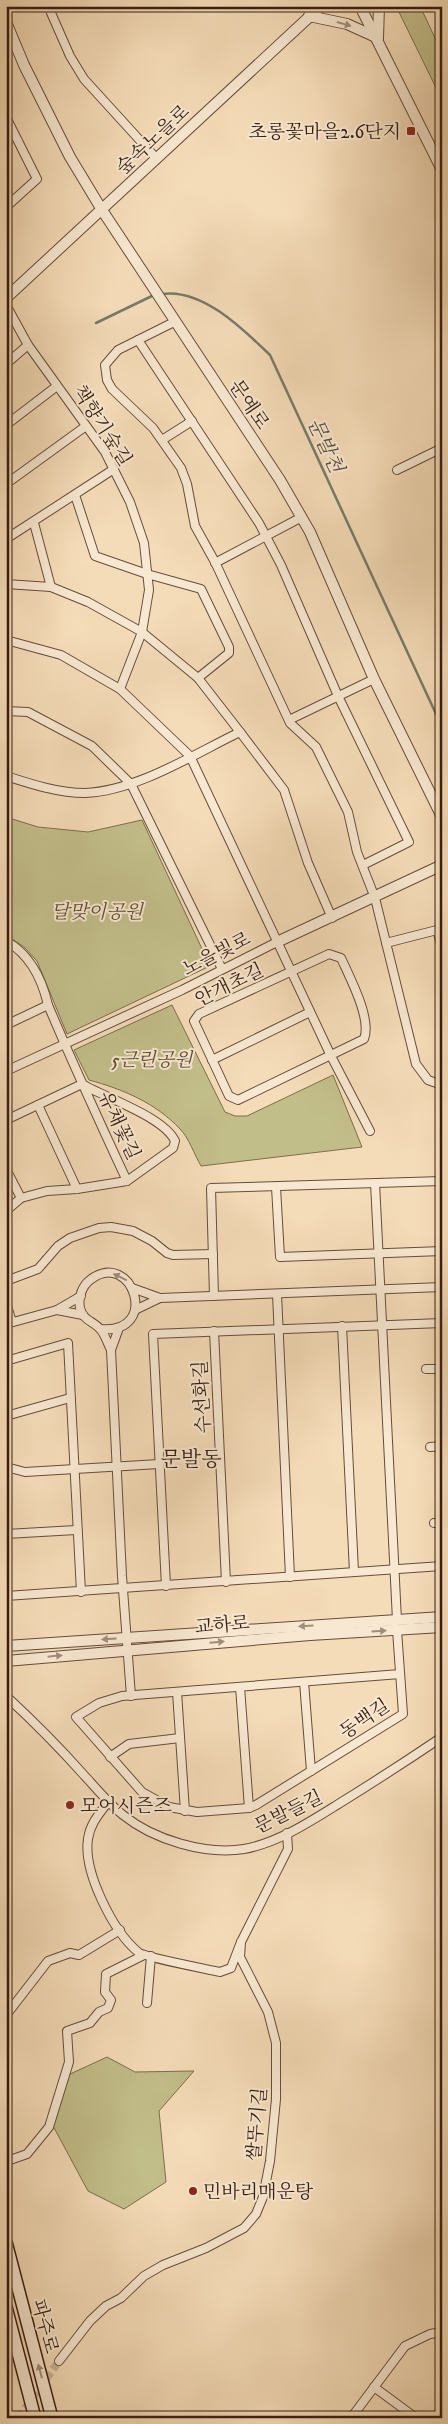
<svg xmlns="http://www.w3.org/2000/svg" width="448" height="2424" font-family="'IM FELL DW Pica','Noto Serif KR',serif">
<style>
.green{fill:#c2be8a;stroke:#7c6e4e}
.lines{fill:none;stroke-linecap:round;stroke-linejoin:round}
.stream{stroke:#747c6c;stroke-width:2.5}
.minor-tunnel{stroke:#cfb697;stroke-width:8;stroke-dasharray:8 4;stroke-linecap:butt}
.minor-casing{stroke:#664d3b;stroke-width:10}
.tertiary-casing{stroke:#664d3b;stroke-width:12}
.secondary-casing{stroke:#371d11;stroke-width:14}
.minor{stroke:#f8e8d1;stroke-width:8}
.tertiary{stroke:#f8e8d1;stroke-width:10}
.secondary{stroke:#f8e8d1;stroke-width:11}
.oneway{fill:#a18d7b}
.poi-dot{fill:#8f2418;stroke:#f8e8d1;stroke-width:2}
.labels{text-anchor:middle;stroke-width:4;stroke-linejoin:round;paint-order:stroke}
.poi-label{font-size:19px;fill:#371d11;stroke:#f8e8d1;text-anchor:start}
.street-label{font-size:19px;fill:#371d11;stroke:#f8e8d1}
.park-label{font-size:19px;font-style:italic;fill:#614d35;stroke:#f8e8d1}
.water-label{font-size:20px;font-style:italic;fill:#564d3e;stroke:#f8e8d1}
.quarter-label{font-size:21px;fill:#371d11;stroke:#f8e8d1}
</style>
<rect width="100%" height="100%" fill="#f5dcb8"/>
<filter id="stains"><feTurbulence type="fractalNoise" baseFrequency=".004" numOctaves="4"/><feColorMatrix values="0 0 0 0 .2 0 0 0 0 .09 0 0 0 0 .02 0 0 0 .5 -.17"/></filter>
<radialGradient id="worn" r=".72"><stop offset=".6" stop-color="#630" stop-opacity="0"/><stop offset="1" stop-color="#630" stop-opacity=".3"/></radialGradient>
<g class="green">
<polygon points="396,6 420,6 442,53 442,100"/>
<polygon points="6,817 38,827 88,832 142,820 210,966 67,1034 37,961 24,947 6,935"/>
<path d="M172 1005 225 1112 235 1116H247L333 1075 362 1147 201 1166C194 1154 189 1138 180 1129 156 1103 122 1089 89 1080L74 1050Z"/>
<polygon points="107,2057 135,2072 194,2071 159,2111 166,2182 124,2209 88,2191 52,2124 68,2075"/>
</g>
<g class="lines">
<g class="stream">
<path d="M162 294C202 288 243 329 270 355L442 727"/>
<polyline points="96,323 154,295"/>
</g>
<polyline class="minor-tunnel" points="18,2418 59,2361"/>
<defs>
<g id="minor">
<polyline points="48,6 70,56 84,79 156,158"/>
<polyline points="6,117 37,179 6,207"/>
<polyline points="6,305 28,345 105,452 130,502 144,543 149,590 142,632 120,689"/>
<polyline points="174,322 118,350 105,365 107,380 112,389 153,428 181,468 187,484 195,526 215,562 290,723 316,747 348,812 357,852 375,898 416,1064 428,1080 442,1085"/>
<polyline points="138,340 259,523 281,565 338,696 409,842 363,865"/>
<polyline points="6,364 28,345"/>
<polyline points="6,425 57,386"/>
<polyline points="162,440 192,421"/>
<polyline points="397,470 442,448"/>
<polyline points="6,484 86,426"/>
<polyline points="75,495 95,556 147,574 201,589 229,647 229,653 198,678"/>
<polyline points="34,523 51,587"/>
<polyline points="6,539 114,469"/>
<polyline points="215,563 302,517"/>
<path d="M6 584 51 587 88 602 142 632 198 678 240 732C194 754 137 791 85 793 58 793 31 784 6 776"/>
<polyline points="6,640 61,655 120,689 190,756 331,1056 370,1131"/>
<polyline points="6,657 6,686"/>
<polyline points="6,711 28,712 92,746 131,784 222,969"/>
<polyline points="289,720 374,679"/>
<polyline points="240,732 284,790 308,863 332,918"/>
<path d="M6 941C31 955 42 979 48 1005L6 1025"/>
<polyline points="386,943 437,930 442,947"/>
<path d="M329 954 341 958C350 978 372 1019 364 1039L238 1100 229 1096 194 1021 199 1014Z"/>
<path d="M48 1005C73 1064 100 1123 127 1181L173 1148 175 1141C164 1117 106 1098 82 1084"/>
<polyline points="212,1060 310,1012"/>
<polyline points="6,1071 182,990 277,942"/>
<polyline points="38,1105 77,1189"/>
<polyline points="6,1120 82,1084"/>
<polyline points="6,1169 21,1198"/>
<polyline points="375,1183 397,1620"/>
<polyline points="276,1187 280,1257 442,1251"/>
<polyline points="6,1211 21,1198 47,1191 77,1189 127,1181"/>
<polyline points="6,1281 38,1269 58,1246 70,1238 99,1228 111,1227 133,1231 152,1241 167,1253 173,1255 213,1254"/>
<polyline points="132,1288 160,1298 135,1310"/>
<polyline points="277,1294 290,1577"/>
<polyline points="81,1296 57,1310 83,1315"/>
<polyline points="214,1296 211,1188 442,1181"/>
<polyline points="160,1298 442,1287"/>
<polyline points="6,1303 12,1322"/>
<polyline points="6,1324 57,1310"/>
<polyline points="342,1326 354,1572"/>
<path d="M100 1329C162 1335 132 1247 90 1280 82 1286 78 1298 80 1308 83 1321 94 1321 101 1330 105 1335 108 1344 111 1350L119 1328"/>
<polyline points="214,1331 226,1582"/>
<polyline points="111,1350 122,1576 131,1696"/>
<polyline points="6,1361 68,1343 81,1592"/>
<polyline points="426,1369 442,1369"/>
<polyline points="6,1416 70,1398"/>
<polyline points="430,1447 442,1446"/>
<polyline points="6,1467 25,1472 159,1464"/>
<polyline points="434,1523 442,1523"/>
<polyline points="6,1534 76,1530"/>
<polyline points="166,1586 153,1334 442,1323"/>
<polyline points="6,1596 442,1566"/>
<polyline points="397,1630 403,1714 256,1805 249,1808 197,1812 169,1807 142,1792 76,1717 99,1703 122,1696 400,1674"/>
<polyline points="304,1682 311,1771"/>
<polyline points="240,1687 249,1808"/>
<polyline points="177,1692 185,1811"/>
<path d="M6 1696C33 1721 59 1747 83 1774 96 1788 108 1803 123 1815 154 1840 205 1855 244 1849 278 1843 311 1821 340 1803 374 1782 408 1760 442 1737"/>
<polyline points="110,1757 129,1744 180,1738"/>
<path d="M108 1802C99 1814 90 1824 88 1839 83 1872 113 1931 138 1952 143 1957 207 1969 220 1972L231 1968 241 1942 288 1849 287 1833"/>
<polyline points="147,2003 151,1956"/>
<polyline points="7,2014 48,1961 70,1953 79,1955 120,1930"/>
<polyline points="10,2160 27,2154 49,2127 69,2062 67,2031 90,2023 99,2012 108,2008 111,2000 105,1992 106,1974 144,1955"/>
<polyline points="59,2361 90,2321 106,2306 121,2298 144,2276 163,2265 206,2248 244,2228 256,2214 263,2197 270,2161 276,2099 276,2043 268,2012 240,1957 241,1942"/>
<polyline points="374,2387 416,2418"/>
<polyline points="351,2418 405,2346 430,2334 442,2332"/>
</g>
<g id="tertiary">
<polyline points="360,6 442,170"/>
<polyline points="311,12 309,16 347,24 378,38 379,6"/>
<polyline points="6,22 24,65 70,157 102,210 280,480 310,532 374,679 442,817"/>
<polyline points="6,298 321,6"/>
<polyline points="277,942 442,865"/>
<polyline points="6,1646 442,1617"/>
<polyline points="6,1661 310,1635 442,1627"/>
</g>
<g id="secondary">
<polyline points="6,2242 52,2418"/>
<polyline points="6,2307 35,2418"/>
</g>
</defs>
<use href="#minor" class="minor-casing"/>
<use href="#tertiary" class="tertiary-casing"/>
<use href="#secondary" class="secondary-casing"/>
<use href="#minor" class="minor"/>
<use href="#tertiary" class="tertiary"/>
<use href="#secondary" class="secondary"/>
</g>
<defs><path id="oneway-solid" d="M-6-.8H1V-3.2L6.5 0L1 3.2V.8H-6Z" transform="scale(1.25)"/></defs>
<g class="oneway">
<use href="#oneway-solid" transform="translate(344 24) rotate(16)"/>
<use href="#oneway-solid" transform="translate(120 1277) rotate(-154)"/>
<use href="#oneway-solid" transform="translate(306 1626) rotate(176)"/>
<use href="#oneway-solid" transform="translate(379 1631) rotate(-3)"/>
<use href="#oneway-solid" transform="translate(109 1639) rotate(176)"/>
<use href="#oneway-solid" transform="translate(217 1642) rotate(-5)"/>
<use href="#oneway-solid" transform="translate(55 1656) rotate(-6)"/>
<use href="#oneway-solid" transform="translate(40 2371) rotate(-105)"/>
</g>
<g class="poi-dot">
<rect x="406" y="126" width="10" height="10" rx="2.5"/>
<circle cx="70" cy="1805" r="5"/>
<circle cx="193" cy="2191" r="5"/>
</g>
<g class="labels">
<g class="poi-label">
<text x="401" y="138" text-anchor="end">초롱꽃마을2.6단지</text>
<text x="80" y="1812">모어시즌즈</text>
<text x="203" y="2198">민바리매운탕</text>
</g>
<g class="street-label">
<text transform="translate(152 139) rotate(-43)" y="7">숲속노을로</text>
<text transform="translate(250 404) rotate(56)" y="7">문예로</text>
<text transform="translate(103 425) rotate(57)" y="7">책향기숲길</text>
<text transform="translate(216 953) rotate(-27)" y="7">노을빛로</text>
<text transform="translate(229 984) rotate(-26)" y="7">안개초길</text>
<text transform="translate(120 1125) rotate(65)" y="7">유채꽃길</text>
<text transform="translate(201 1397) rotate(-93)" y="7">수선화길</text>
<text transform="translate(222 1624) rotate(-5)" y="7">교하로</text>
<text transform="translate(364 1718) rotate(-34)" y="7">동백길</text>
<text transform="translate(288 1811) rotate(-26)" y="7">문발들길</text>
<text transform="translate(256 2124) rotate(-85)" y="7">쌀뚜기길</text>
<text transform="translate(46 2326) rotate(75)" y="7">파주로</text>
</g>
<g class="park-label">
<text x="97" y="918">달맞이공원</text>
<text x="152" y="1066">5근린공원</text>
</g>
<g class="water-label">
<text transform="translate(326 445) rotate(65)" y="7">문발천</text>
</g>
<g class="quarter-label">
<text x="191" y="1466">문발동</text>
</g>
</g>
<rect width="448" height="2424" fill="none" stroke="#f5dcb8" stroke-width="25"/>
<rect x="8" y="8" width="433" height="2409" fill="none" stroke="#371d11" stroke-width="2.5"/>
<rect x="12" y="12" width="423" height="2399" fill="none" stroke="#371d11"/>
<rect width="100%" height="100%" filter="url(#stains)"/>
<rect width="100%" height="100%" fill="url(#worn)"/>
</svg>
